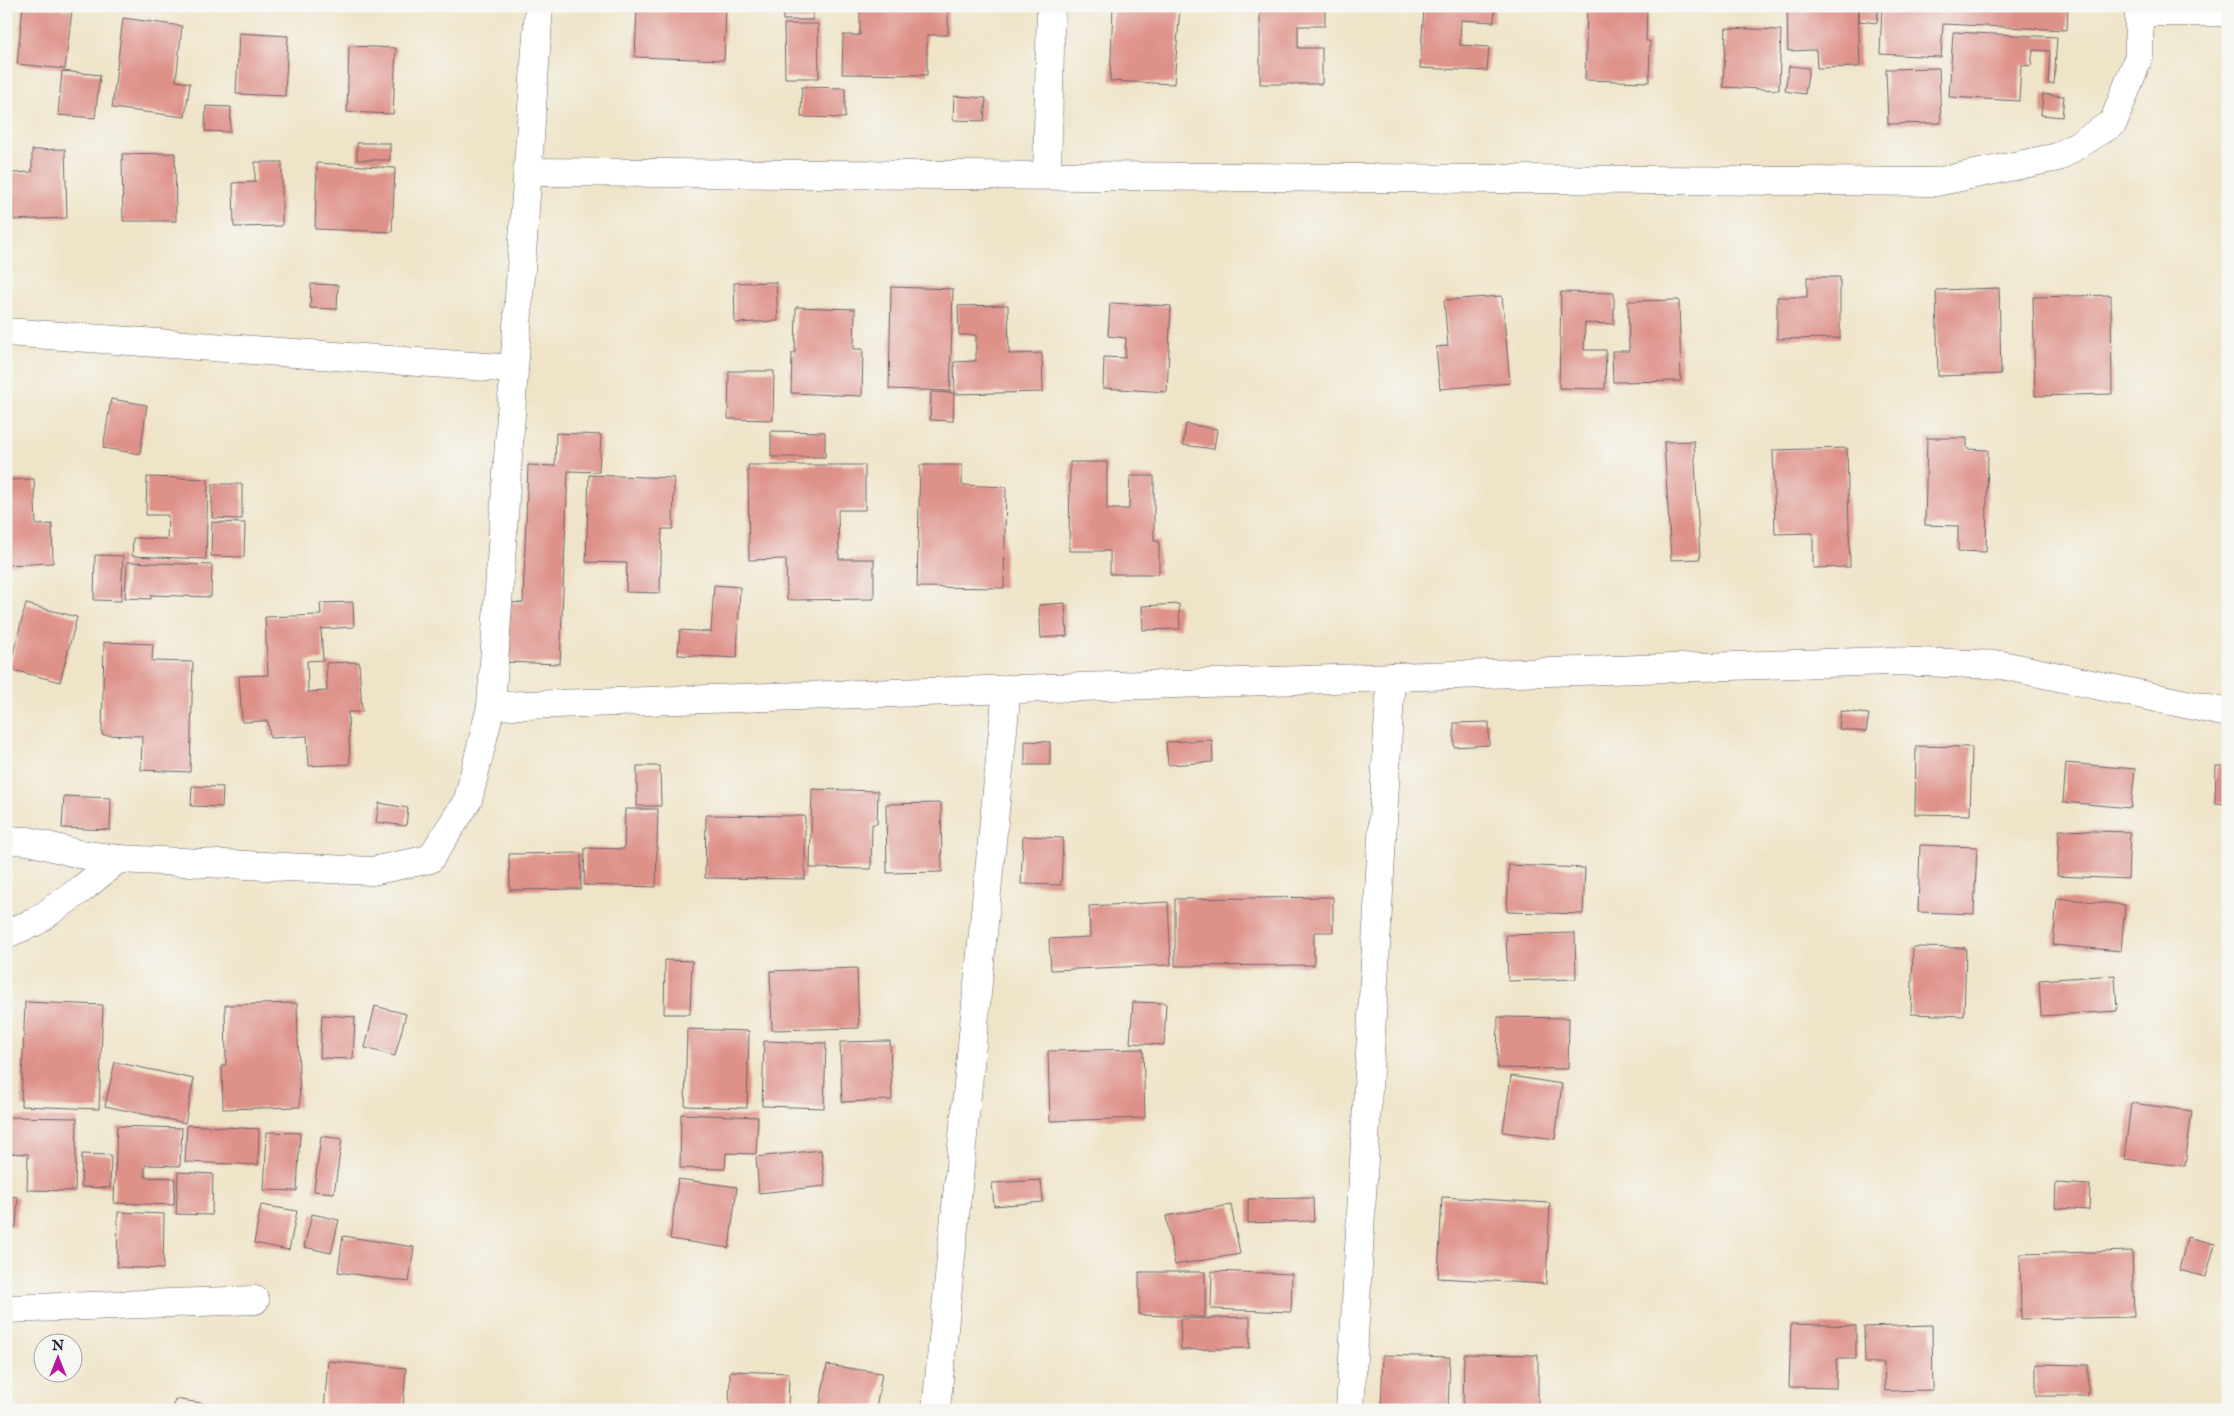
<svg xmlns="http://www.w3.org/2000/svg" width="2234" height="1416" font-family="'IM FELL English',serif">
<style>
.building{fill:#de9189}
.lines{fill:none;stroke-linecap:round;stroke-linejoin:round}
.minor-casing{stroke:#6a666c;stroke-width:29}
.minor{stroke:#fff;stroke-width:28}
</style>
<rect width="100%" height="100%" fill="#f6f6f2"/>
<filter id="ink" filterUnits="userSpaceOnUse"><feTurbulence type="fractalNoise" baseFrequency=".02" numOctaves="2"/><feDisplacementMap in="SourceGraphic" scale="10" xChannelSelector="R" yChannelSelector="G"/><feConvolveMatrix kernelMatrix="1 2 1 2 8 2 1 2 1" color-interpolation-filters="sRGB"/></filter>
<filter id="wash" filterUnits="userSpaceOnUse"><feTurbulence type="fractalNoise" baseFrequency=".0096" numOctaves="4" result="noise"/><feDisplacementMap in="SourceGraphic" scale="20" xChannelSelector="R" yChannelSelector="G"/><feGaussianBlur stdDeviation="1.12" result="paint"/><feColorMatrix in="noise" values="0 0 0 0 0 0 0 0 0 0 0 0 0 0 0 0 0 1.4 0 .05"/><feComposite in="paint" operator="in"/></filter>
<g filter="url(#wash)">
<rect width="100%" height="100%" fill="#efe4c8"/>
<g id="blocks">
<g class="building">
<polygon points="23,6 72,10 65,69 17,64"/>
<polygon points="637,6 726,6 724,60 635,57"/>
<rect x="783" y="6" width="30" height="14"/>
<polygon points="860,6 948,6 948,35 927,35 927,75 842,74 843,35 860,35"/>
<polygon points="1113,6 1180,6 1174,84 1110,81"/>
<polygon points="1260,6 1325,6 1325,26 1298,26 1298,48 1322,48 1322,84 1260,84"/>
<polygon points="1424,6 1495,6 1494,22 1461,20 1460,45 1489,47 1487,71 1420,68"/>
<polygon points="1587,6 1647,6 1646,41 1650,41 1649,82 1585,80"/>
<polygon points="1742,6 1768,6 1768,9 1742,8"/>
<polygon points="1787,6 1858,6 1860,67 1817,68 1816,50 1788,51"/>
<polygon points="1860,6 1879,6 1877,23 1859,21"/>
<polygon points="1882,6 2068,6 2067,30 1943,24 1941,57 1880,54"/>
<polygon points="123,18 182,26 176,81 190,83 185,117 112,108"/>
<polygon points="784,24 818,24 819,78 785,78"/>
<polygon points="1726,28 1781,30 1779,90 1723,87"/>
<polygon points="1953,32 2057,37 2054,84 2048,84 2050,51 2033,50 2031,66 2021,65 2019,101 1949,97"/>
<polygon points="239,33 288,36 285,96 236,94"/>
<polygon points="349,46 396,48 393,114 347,112"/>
<polygon points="1789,66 1809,68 1805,94 1785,91"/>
<polygon points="1939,68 1941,123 1888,124 1886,69"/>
<polygon points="62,71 100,75 95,118 58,115"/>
<polygon points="802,87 845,88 845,118 801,117"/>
<polygon points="2043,94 2064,96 2062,117 2041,115"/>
<polygon points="954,96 986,98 984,121 953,120"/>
<polygon points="206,106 231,107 230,132 205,131"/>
<rect x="357" y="143" width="33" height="17"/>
<polygon points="65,149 67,218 13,220 12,173 32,172 32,150"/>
<polygon points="175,153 176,221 123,221 122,154"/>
<polygon points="255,162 282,162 282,226 234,227 233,183 255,182"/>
<polygon points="317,163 395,168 392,232 315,229"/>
<polygon points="1807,277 1840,277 1840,338 1777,339 1777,297 1807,297"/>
<polygon points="776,282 778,321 735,323 734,283"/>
<polygon points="311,284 338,285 337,309 310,308"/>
<polygon points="891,287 953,289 950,391 889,389"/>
<polygon points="1999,288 2001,374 1938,376 1936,290"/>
<polygon points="1561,292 1614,293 1614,324 1585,323 1584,350 1606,350 1605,389 1559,388"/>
<polygon points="2111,295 2112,394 2035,396 2033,297"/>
<polygon points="1502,296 1510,383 1440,389 1436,347 1448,346 1444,300"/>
<polygon points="1679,300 1681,381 1613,382 1612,351 1629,351 1628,301"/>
<polygon points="1110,303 1171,306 1167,392 1103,388 1104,357 1125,358 1126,338 1108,336"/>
<polygon points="1008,305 1009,354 1042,353 1043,392 955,394 954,362 976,361 976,335 959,335 958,306"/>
<polygon points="796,307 855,309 854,349 863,349 862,396 791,393 792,353 795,353"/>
<polygon points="729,371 774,371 773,420 728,419"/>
<polygon points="931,392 954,393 953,421 930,420"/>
<polygon points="111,399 147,405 140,454 103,448"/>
<polygon points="1186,424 1217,429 1214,449 1183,445"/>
<polygon points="771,431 825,432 825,457 771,457"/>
<polygon points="556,433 601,435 599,472 568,471 560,664 502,662 504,602 523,603 528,465 555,466"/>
<polygon points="1927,438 1967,438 1967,449 1988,450 1986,552 1958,551 1958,526 1925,525"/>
<polygon points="1694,441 1700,559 1671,560 1664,442"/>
<polygon points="1847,448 1850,567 1813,568 1813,533 1775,534 1773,450"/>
<polygon points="1070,462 1107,462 1107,509 1129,509 1130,476 1154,476 1154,541 1159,541 1159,574 1110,574 1110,551 1069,551"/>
<polygon points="748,465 865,465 865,510 838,510 839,559 874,559 874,599 787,600 786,559 749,560"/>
<polygon points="920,465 962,465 962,485 1006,487 1004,588 917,587"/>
<polygon points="589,475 674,478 673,529 662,529 660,593 626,592 627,563 586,562"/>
<polygon points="147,477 208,479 206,559 132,556 133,538 167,539 168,515 146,515"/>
<polygon points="34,479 36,525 52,524 53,563 6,565 6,480"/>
<polygon points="212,484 242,484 242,519 212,518"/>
<polygon points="212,522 245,523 244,557 211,556"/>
<polygon points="95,555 123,556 121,601 94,600"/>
<polygon points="127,562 212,565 211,597 151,595 151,599 125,598"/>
<polygon points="714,585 740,587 737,658 678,655 680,630 711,632"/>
<polygon points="353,602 354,627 321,629 323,660 307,661 308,692 327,691 326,663 359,662 362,712 348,712 350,764 309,766 307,736 270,738 268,721 242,722 239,676 268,675 265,617 321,615 320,603"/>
<polygon points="1065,603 1067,636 1041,638 1039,605"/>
<polygon points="26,604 77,617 60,682 9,669"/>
<polygon points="1179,604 1180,629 1143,630 1142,606"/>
<polygon points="104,642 153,644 152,661 193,662 190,772 141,770 142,736 102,735"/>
<polygon points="1841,711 1869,714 1866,732 1839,729"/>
<polygon points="1489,722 1489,745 1454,747 1454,723"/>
<polygon points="1212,740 1213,762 1168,765 1166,742"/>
<polygon points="1025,741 1050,742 1050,765 1025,765"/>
<polygon points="1916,746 1972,747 1970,815 1915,814"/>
<polygon points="2066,763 2135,769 2131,808 2063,802"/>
<polygon points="637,766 660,766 661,806 637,806"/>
<polygon points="2216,766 2228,766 2228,804 2215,803"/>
<polygon points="192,786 223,787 222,807 191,806"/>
<polygon points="812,789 878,791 877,824 872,824 871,869 810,868"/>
<polygon points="64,796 111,798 110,830 62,828"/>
<polygon points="379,803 408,808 406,826 376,822"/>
<polygon points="941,803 942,872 887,873 886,804"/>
<polygon points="625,809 658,809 656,887 584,885 585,848 624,849"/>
<polygon points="706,815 805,816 805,879 705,878"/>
<polygon points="2059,830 2130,832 2128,879 2057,876"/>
<polygon points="1023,836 1063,838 1061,885 1021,884"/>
<polygon points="1920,845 1977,847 1974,914 1918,912"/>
<polygon points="581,853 581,889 510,890 509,854"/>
<polygon points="1509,865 1585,868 1583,914 1507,912"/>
<polygon points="1333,897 1333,932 1314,932 1314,965 1175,966 1175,899"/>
<polygon points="2057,898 2125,905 2121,951 2053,945"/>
<polygon points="1168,902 1171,965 1051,970 1049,939 1090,937 1089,906"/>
<polygon points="1575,933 1576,979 1508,981 1506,935"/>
<polygon points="1913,947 1966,948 1964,1016 1911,1014"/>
<polygon points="665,960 692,961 690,1014 664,1014"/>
<polygon points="857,968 859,1028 772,1030 770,971"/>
<polygon points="2115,975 2117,1011 2041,1016 2039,980"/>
<polygon points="25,1002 103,1005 99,1109 21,1106"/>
<polygon points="1133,1002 1166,1003 1164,1045 1130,1043"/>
<polygon points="297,1003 300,1107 223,1109 222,1065 226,1065 225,1005"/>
<polygon points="375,1006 406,1014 395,1056 365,1048"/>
<polygon points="322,1015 355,1017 353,1059 320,1058"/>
<polygon points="1498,1017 1569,1018 1568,1069 1497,1068"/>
<polygon points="687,1029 749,1031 747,1108 685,1106"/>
<polygon points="764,1041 826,1043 824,1108 762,1106"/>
<polygon points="890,1041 892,1100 842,1102 840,1042"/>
<polygon points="1143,1049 1145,1118 1050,1121 1048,1051"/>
<polygon points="115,1062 194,1079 185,1123 105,1106"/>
<polygon points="1511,1076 1562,1084 1555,1139 1503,1132"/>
<polygon points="2131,1103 2192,1111 2185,1166 2124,1159"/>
<polygon points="681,1114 758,1117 756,1154 726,1153 725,1169 680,1168"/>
<polygon points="6,1117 77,1118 75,1191 27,1190 28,1154 6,1153"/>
<polygon points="187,1125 259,1129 258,1165 185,1162"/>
<polygon points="117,1126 182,1128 180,1166 145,1165 145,1177 175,1178 174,1205 114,1203"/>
<polygon points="267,1132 300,1133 297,1191 264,1190"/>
<polygon points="321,1136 342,1139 334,1193 314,1191"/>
<polygon points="821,1150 825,1186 759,1193 756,1157"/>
<polygon points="82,1154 111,1155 110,1188 81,1187"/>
<polygon points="178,1172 213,1174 212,1215 176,1214"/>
<polygon points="678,1179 737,1187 729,1248 670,1239"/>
<polygon points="1041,1180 1043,1202 994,1206 992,1183"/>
<polygon points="2056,1183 2090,1185 2089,1210 2055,1208"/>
<polygon points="6,1196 18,1197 16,1227 6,1226"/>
<polygon points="1442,1197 1550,1203 1546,1284 1438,1278"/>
<polygon points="1313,1198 1314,1221 1248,1223 1248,1199"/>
<polygon points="261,1205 297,1211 289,1250 254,1243"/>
<polygon points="1231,1205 1240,1254 1175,1265 1166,1216"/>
<polygon points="118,1212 164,1214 163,1269 117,1267"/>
<polygon points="312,1214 339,1220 331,1253 304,1247"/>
<polygon points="343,1236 414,1247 409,1282 338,1272"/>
<polygon points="2187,1237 2215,1244 2206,1277 2179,1270"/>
<polygon points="2132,1251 2134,1317 2021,1319 2020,1254"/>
<polygon points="1212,1271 1292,1274 1291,1312 1211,1309"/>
<polygon points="1139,1272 1205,1272 1205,1317 1139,1315"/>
<polygon points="1250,1317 1250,1348 1181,1350 1180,1319"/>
<polygon points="1791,1324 1856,1326 1856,1359 1837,1359 1836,1388 1789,1387"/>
<polygon points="1932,1325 1933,1390 1885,1391 1884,1363 1865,1363 1864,1327"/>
<polygon points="1464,1354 1538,1355 1538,1410 1463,1409"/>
<polygon points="1383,1355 1450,1357 1448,1410 1381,1410"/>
<polygon points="328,1361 406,1368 403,1410 324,1410"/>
<polygon points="2036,1364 2088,1365 2088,1396 2036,1396"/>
<polygon points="827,1365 882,1373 876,1410 819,1410"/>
<polygon points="730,1371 789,1373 788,1410 729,1410"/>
<polygon points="175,1399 239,1409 239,1410 173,1410"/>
</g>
</g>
</g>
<g filter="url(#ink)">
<use href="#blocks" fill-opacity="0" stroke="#6a666c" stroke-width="1"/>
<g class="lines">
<defs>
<g id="minor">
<polyline points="2139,12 2228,12"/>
<polyline points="527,172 1936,182 2058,157 2113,123 2139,56 2139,6"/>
<polyline points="1047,174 1051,6"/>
<polyline points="6,332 514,369"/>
<polyline points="491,706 1890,661 2002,665 2228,713"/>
<polyline points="6,840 29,841 79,854 118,859 372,871 430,859 468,800 491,706 539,6"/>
<polyline points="6,934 35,922 83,888 118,859"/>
<polyline points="6,1309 255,1300"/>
<polyline points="936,1410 1007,689"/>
<polyline points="1350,1410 1391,677"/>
</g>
</defs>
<use href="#minor" class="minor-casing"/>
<use href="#minor" class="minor"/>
</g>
</g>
<rect width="2234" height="1416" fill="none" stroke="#f6f6f2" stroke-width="25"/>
<g transform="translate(58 1358)"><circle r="24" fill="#f6f6f2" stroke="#a1a1a9"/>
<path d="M0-4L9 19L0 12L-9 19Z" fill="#b5179e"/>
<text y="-8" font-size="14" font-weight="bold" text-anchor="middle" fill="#22223b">N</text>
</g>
</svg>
